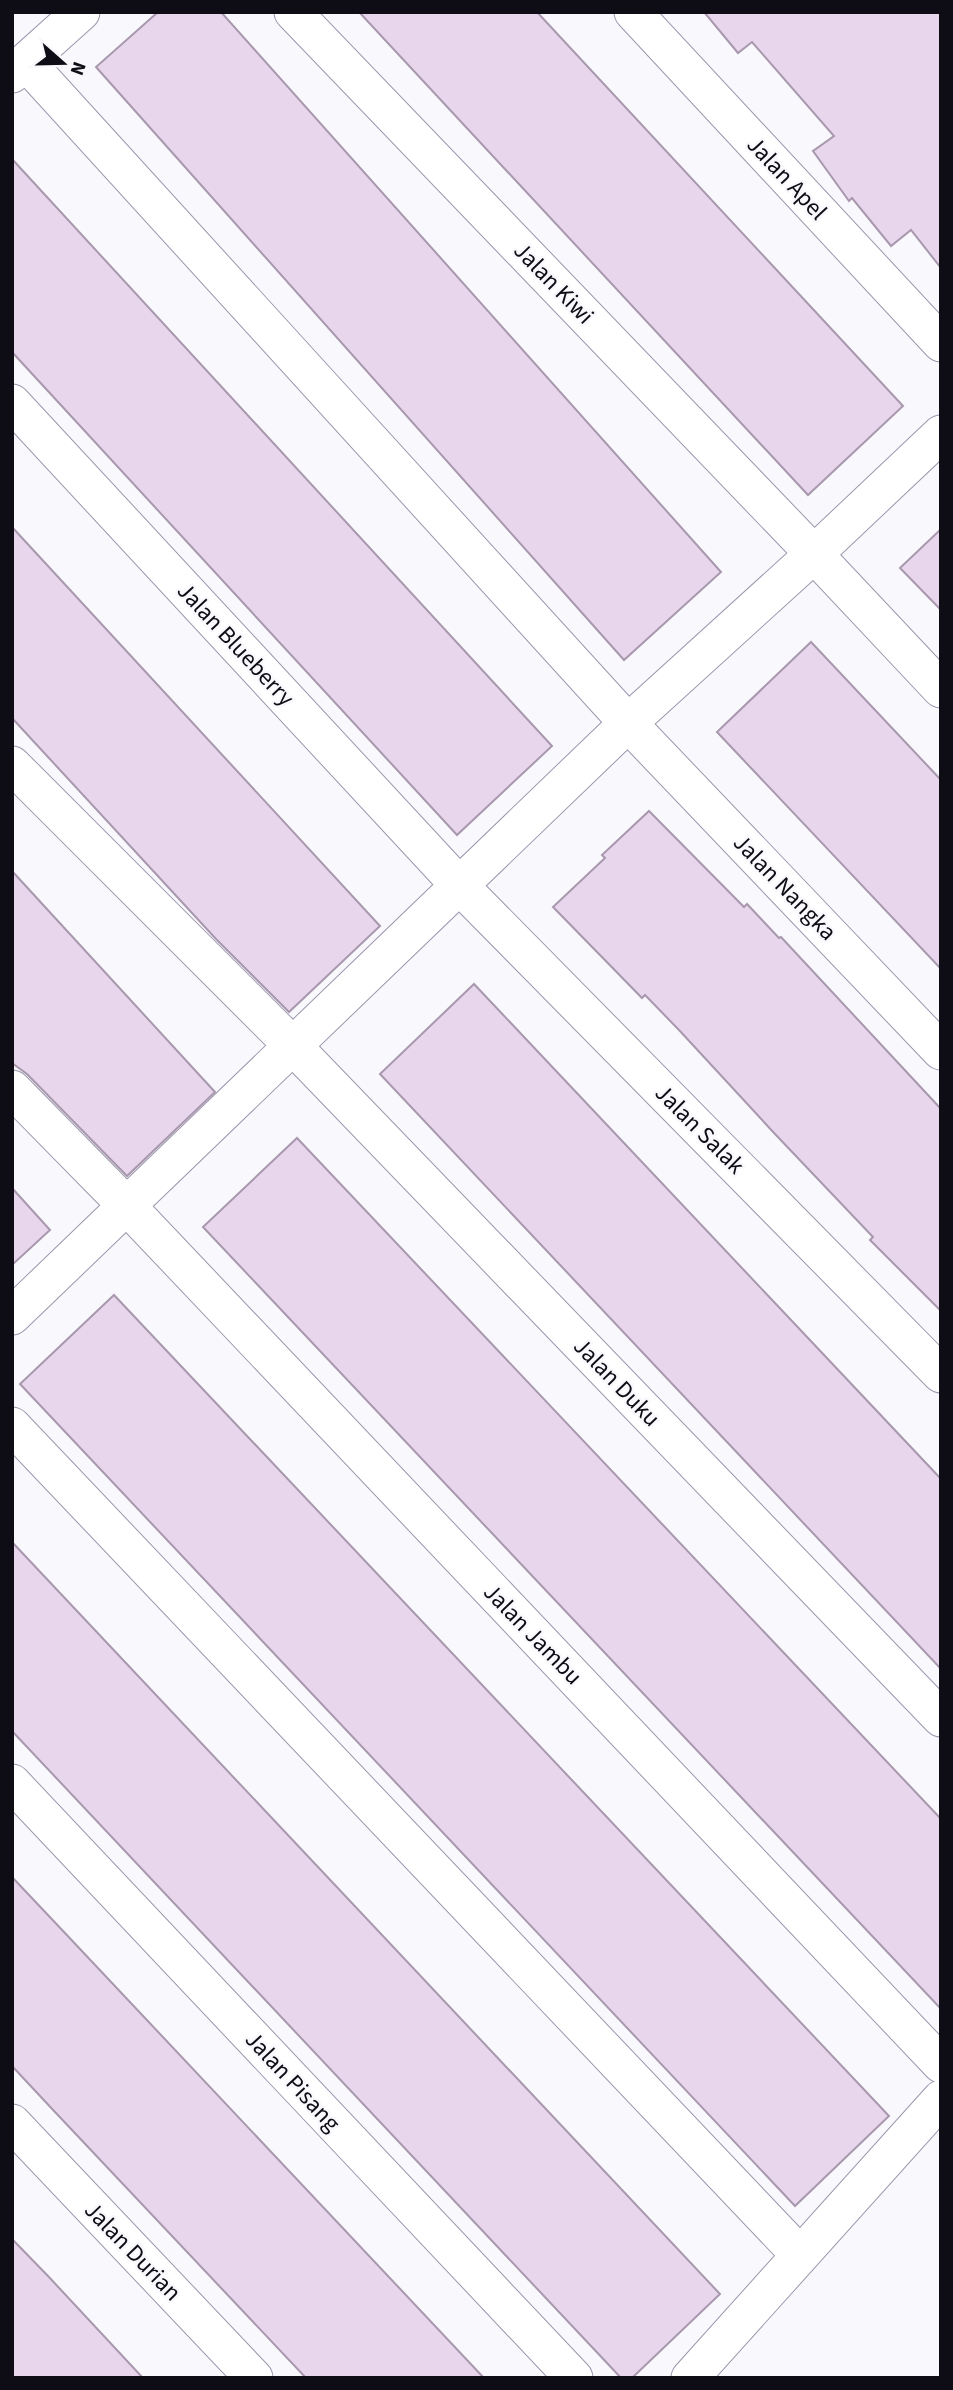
<svg xmlns="http://www.w3.org/2000/svg" width="953" height="2390" font-family="'Source Sans 3',sans-serif">
<style>
.building{fill:#e8d6ec;stroke:#a898ad;stroke-width:2}
.lines{fill:none;stroke-linecap:round;stroke-linejoin:round}
.minor-casing{stroke:#9d96ad;stroke-width:39}
.minor{stroke:#fff;stroke-width:37}
.labels{text-anchor:middle;stroke-width:5;stroke-linejoin:round;paint-order:stroke}
.street-label{font-size:24px;fill:#0e0c14;stroke:#f9f8fd}
</style>
<rect width="100%" height="100%" fill="#f9f8fd"/>
<g class="building">
<polygon points="158,12 221,12 721,572 624,660 96,67"/>
<polygon points="359,12 537,12 903,406 808,495"/>
<polygon points="704,12 941,12 941,268 911,230 891,246 852,198 849,201 813,151 834,136 752,42 738,53"/>
<polygon points="12,159 552,746 457,835 12,352"/>
<polygon points="12,527 380,926 289,1012 216,939 12,718"/>
<polygon points="941,529 941,610 900,568"/>
<polygon points="811,642 941,780 941,969 717,732"/>
<polygon points="649,811 744,907 747,904 779,938 781,937 941,1109 941,1311 870,1240 873,1237 775,1134 679,1030 645,995 642,998 553,907 605,858 602,855"/>
<polygon points="12,871 215,1092 127,1176 27,1074 12,1063"/>
<polygon points="474,984 941,1479 941,1669 380,1074"/>
<polygon points="297,1138 941,1819 941,2009 203,1227"/>
<polygon points="12,1188 50,1230 12,1265"/>
<polygon points="114,1295 889,2116 795,2206 20,1384"/>
<polygon points="12,1542 720,2294 632,2378 621,2378 607,2363 12,1731"/>
<polygon points="12,1877 64,1932 484,2378 306,2378 55,2112 12,2066"/>
<polygon points="12,2239 48,2276 143,2378 12,2378"/>
</g>
<g class="lines">
<defs>
<g id="minor">
<polyline points="293,12 814,554 941,689"/>
<polyline points="633,12 941,343"/>
<polyline points="26,62 628,723 941,1051"/>
<polyline points="12,74 81,12"/>
<polyline points="12,403 459,885 941,1374"/>
<polyline points="12,765 293,1046 941,1718"/>
<polyline points="12,1089 126,1205 941,2064"/>
<polyline points="12,1316 628,723 814,554 941,434"/>
<polyline points="12,1426 800,2255"/>
<polyline points="12,1783 574,2378"/>
<polyline points="12,2123 254,2378"/>
<polyline points="690,2378 941,2099"/>
</g>
</defs>
<use href="#minor" class="minor-casing"/>
<use href="#minor" class="minor"/>
</g>
<g class="labels">
<g class="street-label">
<text transform="translate(787 178) rotate(47)" y="8">Jalan Apel</text>
<text transform="translate(554 283) rotate(46)" y="8">Jalan Kiwi</text>
<text transform="translate(236 644) rotate(47)" y="8">Jalan Blueberry</text>
<text transform="translate(785 887) rotate(46)" y="8">Jalan Nangka</text>
<text transform="translate(700 1129) rotate(45)" y="8">Jalan Salak</text>
<text transform="translate(617 1382) rotate(46)" y="8">Jalan Duku</text>
<text transform="translate(533 1634) rotate(46)" y="8">Jalan Jambu</text>
<text transform="translate(293 2081) rotate(47)" y="8">Jalan Pisang</text>
<text transform="translate(133 2251) rotate(46)" y="8">Jalan Durian</text>
</g>
</g>
<rect width="953" height="2390" fill="none" stroke="#0e0c14" stroke-width="28"/>
<g transform="translate(63 63) rotate(110)" stroke="#f9f8fd" stroke-width="5" paint-order="stroke">
<path d="M0-5L12 26L0 18L-12 26Z" fill="#0e0c14"/>
<text y="-10" font-size="19" font-weight="bold" text-anchor="middle" fill="#0e0c14">N</text>
</g>
</svg>
